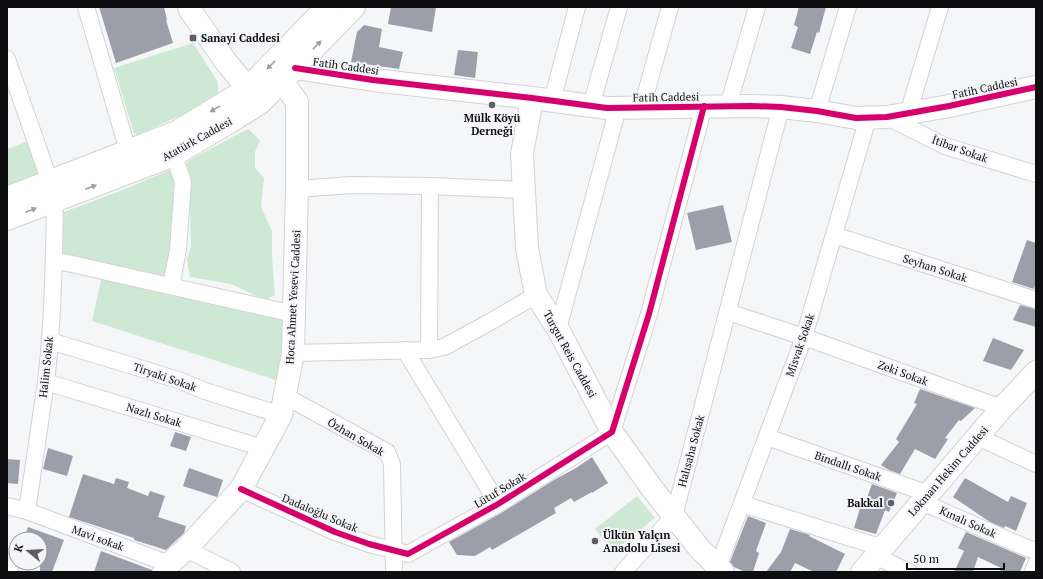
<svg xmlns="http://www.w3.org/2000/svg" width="1043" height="579" font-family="'PT Serif',serif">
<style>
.green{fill:#cee9d3}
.building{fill:#9c9faa}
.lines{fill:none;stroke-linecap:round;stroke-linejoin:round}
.street-casing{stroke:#d2d2d4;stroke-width:18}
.secondary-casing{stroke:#d2d2d4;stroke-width:24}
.primary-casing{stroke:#d2d2d4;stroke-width:24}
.street{stroke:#fefefe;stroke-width:16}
.secondary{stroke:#fefefe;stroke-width:22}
.primary{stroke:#fefefe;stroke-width:22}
.cycleway-casing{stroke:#f4f5f9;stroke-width:8}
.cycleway{stroke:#d6006c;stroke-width:6}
.oneway{fill:#9e9e9f}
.poi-dot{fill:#5f5f61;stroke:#f4f5f9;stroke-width:1.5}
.labels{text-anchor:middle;stroke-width:4;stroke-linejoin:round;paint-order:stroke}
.poi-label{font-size:11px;font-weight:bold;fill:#0e0e10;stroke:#f4f5f9;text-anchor:start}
.street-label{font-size:11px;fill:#0e0e10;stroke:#f4f5f9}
</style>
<rect width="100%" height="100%" fill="#f5f6f8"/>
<g class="green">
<polygon points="193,43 218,82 218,93 182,115 137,135 134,133 114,68"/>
<polygon points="248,129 260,140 255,152 255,168 264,178 261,207 272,231 272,257 275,295 265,300 231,284 190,277 187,259 191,247 190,204 191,177 185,166 188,161 238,134"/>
<polygon points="29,141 41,175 7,187 7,149"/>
<polygon points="172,169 178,182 169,271 162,276 61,256 64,212 125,189"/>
<polygon points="102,276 282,316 283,346 276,380 92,321"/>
<polygon points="637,496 655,518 613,552 595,529"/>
</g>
<g class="building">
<polygon points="99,7 164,7 167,20 166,20 173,43 116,63"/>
<polygon points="391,7 436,7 432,32 388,24"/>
<polygon points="799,7 826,7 819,33 817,32 810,54 791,48 798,27 794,25"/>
<polygon points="364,25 382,29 379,47 403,52 399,69 351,62 357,32"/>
<polygon points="458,50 478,52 475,78 454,75"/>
<polygon points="723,205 732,242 696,250 687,213"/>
<polygon points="1027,240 1036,243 1036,282 1034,289 1012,282"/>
<polygon points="1020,305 1036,309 1036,327 1013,320"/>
<polygon points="993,338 1024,350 1011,370 983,361"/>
<polygon points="920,389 975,408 961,421 959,420 945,438 948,439 935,459 915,449 900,474 889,470 881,465 899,442 896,439 917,404 914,403"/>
<polygon points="175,432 191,437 186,451 170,446"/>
<polygon points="48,448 73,456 67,476 43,469"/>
<polygon points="592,457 608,483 592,493 592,492 574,502 571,498 554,508 556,513 492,550 490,547 475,556 457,555 449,542 503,512 554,480 576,468"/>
<polygon points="7,459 20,460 18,484 7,483"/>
<polygon points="189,468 223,480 218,495 217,497 183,486"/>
<polygon points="83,474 114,484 116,478 129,482 127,488 148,496 150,491 165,496 158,517 186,526 184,533 166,550 134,540 134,538 69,517"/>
<polygon points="965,478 1008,502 1011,496 1027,503 1016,531 1005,526 1004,528 990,522 953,497"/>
<polygon points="872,484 897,493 889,512 885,510 876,534 854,528 861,505 864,506"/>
<polygon points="748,516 766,523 756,551 759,553 753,572 745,572 734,567 730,562"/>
<polygon points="28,527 64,540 52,572 40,572 40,539 24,539"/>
<polygon points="790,529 810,535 809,536 845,554 836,572 814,572 795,563 790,572 766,572 781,552"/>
<polygon points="966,532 1026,558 1020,572 1000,572 1001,568 978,557 973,572 954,572 964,551 958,548"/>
<polygon points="101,551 152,570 152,572 94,572"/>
</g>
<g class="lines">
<defs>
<g id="street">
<polyline points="86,7 128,151"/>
<polyline points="7,59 50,182"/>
<polyline points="552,101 577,7"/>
<polyline points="591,106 619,7"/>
<polyline points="728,106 757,7"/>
<polyline points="642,107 670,7"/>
<polyline points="817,111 848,7"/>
<polyline points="908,114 940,7"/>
<polyline points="887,117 945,146 1036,174"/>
<polyline points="430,186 524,190"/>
<polyline points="297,189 351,185 430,186 429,350"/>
<polyline points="834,235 1036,300"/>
<polyline points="54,260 294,314"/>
<polyline points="171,286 178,250 183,182 174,155"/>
<polyline points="728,312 804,337 1002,408"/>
<polyline points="558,329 618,108"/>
<polyline points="50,341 146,370 181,381 205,391 281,415"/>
<polyline points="405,350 498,504"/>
<polyline points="293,353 429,350 444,347 490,322 536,295"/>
<polyline points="46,382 263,448"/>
<polyline points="285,396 387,452 392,464 394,572"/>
<polyline points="767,437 929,494"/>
<polyline points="978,437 1036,464"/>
<polyline points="241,489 335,532 369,544 408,554 498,504 612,432 649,314 704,106"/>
<polyline points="922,502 1022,546 1036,551"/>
<polyline points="742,504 883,548"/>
<path d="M7 506 27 511C33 468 40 425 46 382 53 322 54 261 55 201"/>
<polyline points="27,511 169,564"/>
<polyline points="186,549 232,572"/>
<polyline points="875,556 909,572"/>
<polyline points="718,567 804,337 868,118"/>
<polyline points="623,572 674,516 781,107"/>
<polyline points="1033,572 1036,564"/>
</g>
<g id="secondary">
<polyline points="189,7 190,10 226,62 259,102"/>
<polyline points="295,68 373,80 532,98 607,108 751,106 781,107 817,111 856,118 887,117 949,106 1036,87"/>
<polyline points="532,98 522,154 527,248 536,295 558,329 612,432 651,487 699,548 723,572"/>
<polyline points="7,570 7,572"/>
<polyline points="164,572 169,564 186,549 241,489 281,415 293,353 297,189 297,102 282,81"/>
<polyline points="862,572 1002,408 1036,372"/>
</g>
<g id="primary">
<polyline points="7,198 177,132 236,96 248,88 327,7"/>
<polyline points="7,219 174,155 228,123 260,103 295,68 354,7"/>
</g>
</defs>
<use href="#street" class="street-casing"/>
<use href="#secondary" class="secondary-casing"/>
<use href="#primary" class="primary-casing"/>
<use href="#street" class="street"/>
<use href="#secondary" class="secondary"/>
<use href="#primary" class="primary"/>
<defs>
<g id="cycleway">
<polyline points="295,68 373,80 532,98 607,108 751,106 781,107 817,111 856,118 887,117 949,106 1036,87"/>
<polyline points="241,489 335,532 369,544 408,554 498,504 612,432 649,314 704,106"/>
</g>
</defs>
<use href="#cycleway" class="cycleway-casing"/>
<use href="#cycleway" class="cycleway"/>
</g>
<defs><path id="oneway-solid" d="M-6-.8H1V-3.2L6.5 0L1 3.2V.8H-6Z"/></defs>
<g class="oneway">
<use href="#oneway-solid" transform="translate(317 45) rotate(-46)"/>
<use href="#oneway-solid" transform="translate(271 65) rotate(135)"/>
<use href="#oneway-solid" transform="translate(215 109) rotate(149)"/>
<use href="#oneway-solid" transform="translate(91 187) rotate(-21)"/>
<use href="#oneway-solid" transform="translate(31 210) rotate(-21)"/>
</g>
<g class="poi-dot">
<rect x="189" y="34" width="8" height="8" rx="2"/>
<circle cx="492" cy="105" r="4"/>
<circle cx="891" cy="503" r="4"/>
<circle cx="595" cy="541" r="4"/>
</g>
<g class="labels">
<g class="poi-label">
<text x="201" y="42">Sanayi Caddesi</text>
<text x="492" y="122" text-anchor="middle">Mülk Köyü<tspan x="492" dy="13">Derneği</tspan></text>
<text x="883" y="507" text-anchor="end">Bakkal</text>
<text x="603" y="539">Ülkün Yalçın<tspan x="603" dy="13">Anadolu Lisesi</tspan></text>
</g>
<g class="street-label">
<text transform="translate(346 66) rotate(8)" y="4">Fatih Caddesi</text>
<text transform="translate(985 88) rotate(-12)" y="4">Fatih Caddesi</text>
<text transform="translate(666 97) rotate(-1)" y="4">Fatih Caddesi</text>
<text transform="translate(197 139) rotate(-29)" y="4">Atatürk Caddesi</text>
<text transform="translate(960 149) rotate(20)" y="4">İtibar Sokak</text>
<text transform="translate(935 268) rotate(18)" y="4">Seyhan Sokak</text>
<text transform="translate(293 297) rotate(-87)" y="4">Hoca Ahmet Yesevi Caddesi</text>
<text transform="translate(800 345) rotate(-71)" y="4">Misvak Sokak</text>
<text transform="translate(570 354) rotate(61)" y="4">Turgut Reis Caddesi</text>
<text transform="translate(46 367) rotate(-84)" y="4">Halim Sokak</text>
<text transform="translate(903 373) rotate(20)" y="4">Zeki Sokak</text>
<text transform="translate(165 377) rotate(19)" y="4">Tiryaki Sokak</text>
<text transform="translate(154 415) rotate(17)" y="4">Nazlı Sokak</text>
<text transform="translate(356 437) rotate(30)" y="4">Özhan Sokak</text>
<text transform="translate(691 451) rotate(-75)" y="4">Halısaha Sokak</text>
<text transform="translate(848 466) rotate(19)" y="4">Bindallı Sokak</text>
<text transform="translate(948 471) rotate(-49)" y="4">Lokman Hekim Caddesi</text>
<text transform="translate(500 490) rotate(-31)" y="4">Lütuf Sokak</text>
<text transform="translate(320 513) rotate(23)" y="4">Dadaloğlu Sokak</text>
<text transform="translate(968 522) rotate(24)" y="4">Kınalı Sokak</text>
<text transform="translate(98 538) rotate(20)" y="4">Mavi sokak</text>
</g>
</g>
<rect width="1043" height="579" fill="none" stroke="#0e0e10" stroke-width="16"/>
<g transform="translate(28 551) rotate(288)"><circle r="19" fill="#f4f5f9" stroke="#98999c"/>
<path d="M0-3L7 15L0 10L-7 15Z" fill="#5f5f61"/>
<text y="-6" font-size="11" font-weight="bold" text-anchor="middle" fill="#0e0e10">K</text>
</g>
<path d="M907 563v6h97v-6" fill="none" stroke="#0e0e10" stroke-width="2"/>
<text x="913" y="563" font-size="12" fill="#0e0e10" stroke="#f4f5f9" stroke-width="3" paint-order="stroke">50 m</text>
</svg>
